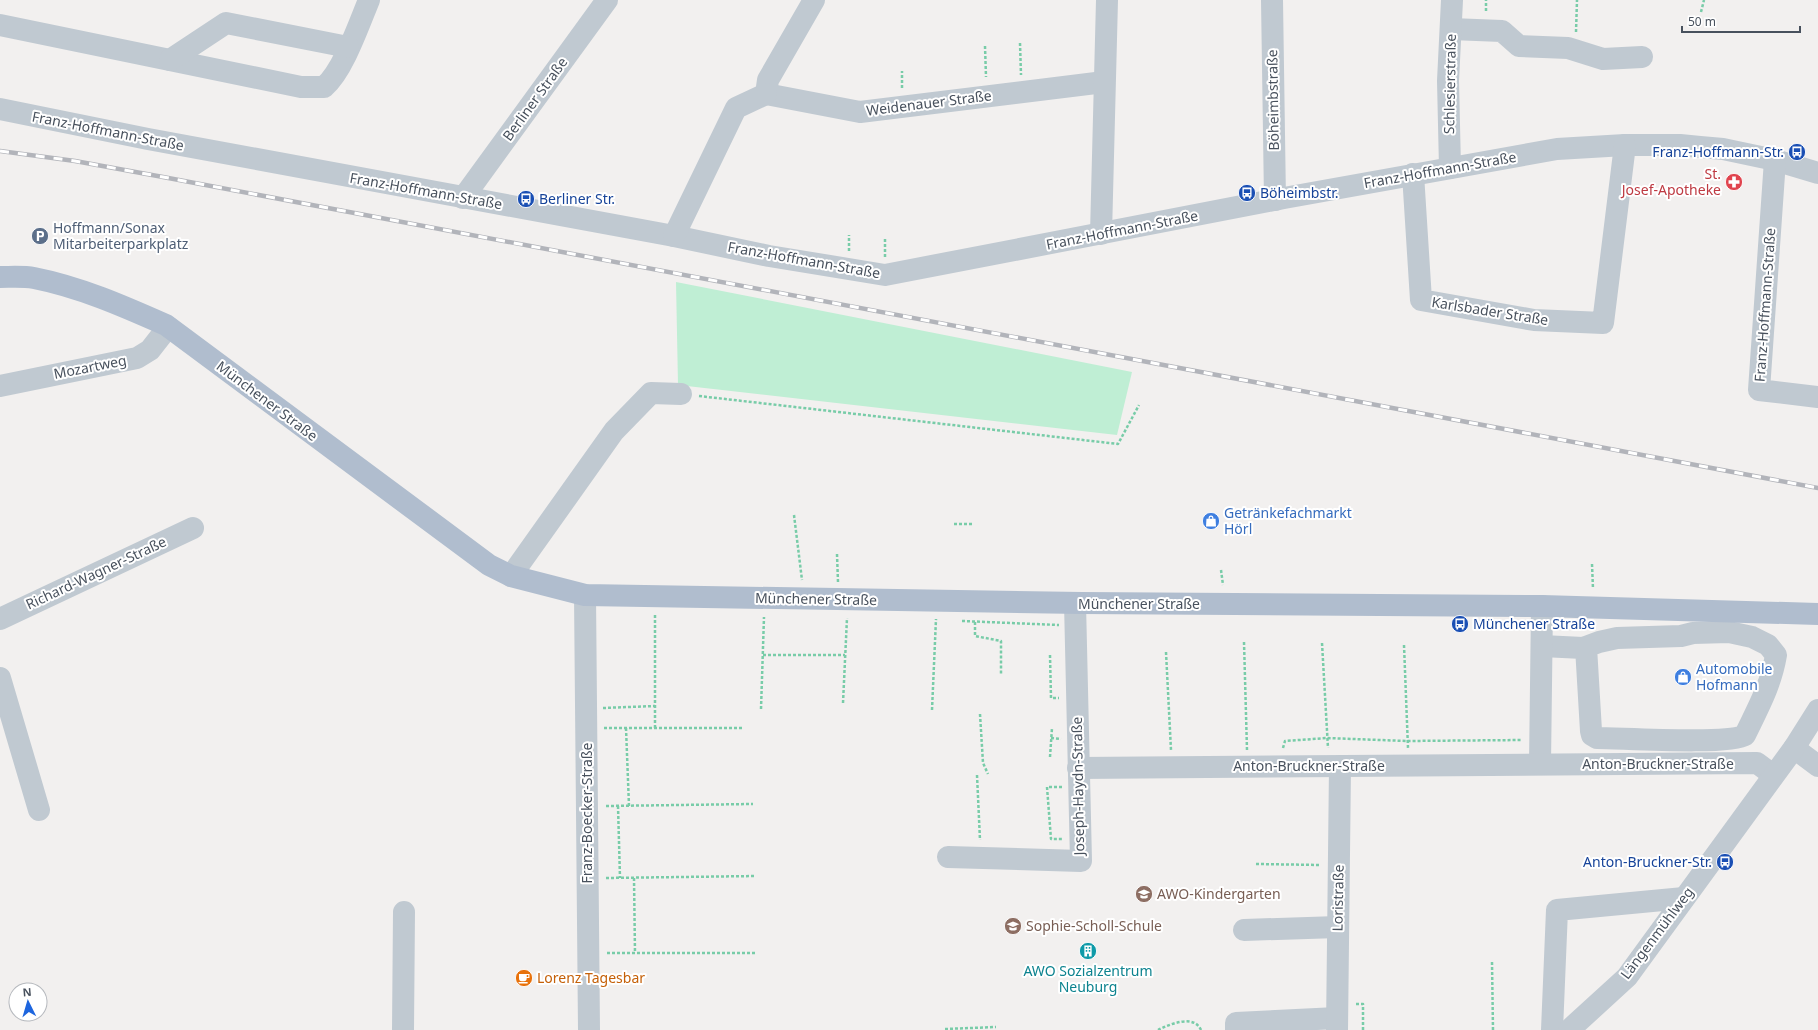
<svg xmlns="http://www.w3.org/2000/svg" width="1818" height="1030" font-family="'Noto Sans',sans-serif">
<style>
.green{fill:#bfeed4}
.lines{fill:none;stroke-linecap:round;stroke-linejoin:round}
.path{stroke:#78cca8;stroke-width:2.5;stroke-dasharray:3 2;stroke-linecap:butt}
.minor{stroke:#c0c9d1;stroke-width:22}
.major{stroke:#b0bdce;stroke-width:22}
.rail-casing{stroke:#b2b4ba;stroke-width:4.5}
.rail{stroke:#fff;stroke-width:3;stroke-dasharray:9;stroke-linecap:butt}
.labels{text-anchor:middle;stroke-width:4;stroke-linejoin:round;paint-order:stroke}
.street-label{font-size:14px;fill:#48515d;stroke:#fff}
.transit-label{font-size:14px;fill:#164399;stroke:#fff;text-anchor:start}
.health-label{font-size:14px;fill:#be3a42;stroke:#fff;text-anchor:end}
.service-label{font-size:14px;fill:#4e5e75;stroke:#fff;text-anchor:start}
.shop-label{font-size:14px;fill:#366cbe;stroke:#fff;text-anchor:start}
.education-label{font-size:14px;fill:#785e54;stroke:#fff;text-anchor:start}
.culture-label{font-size:14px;fill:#0d838f;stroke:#fff}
.food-label{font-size:14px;fill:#c56008;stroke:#fff;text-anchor:start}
</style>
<rect width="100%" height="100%" fill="#f2f0ef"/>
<polygon class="green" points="676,282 1132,372 1117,435 678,385"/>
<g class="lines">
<g class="path">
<polyline points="1486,11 1486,0"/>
<polyline points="1701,12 1704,0"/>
<polyline points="1576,32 1577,0"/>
<polyline points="1020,43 1021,75"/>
<polyline points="985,46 986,77"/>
<polyline points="902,88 902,71"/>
<polyline points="885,239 885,257"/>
<polyline points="849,251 849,235"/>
<polyline points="699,396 1118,444 1139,405"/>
<polyline points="794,515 802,580"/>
<polyline points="954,524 974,524"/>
<polyline points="837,554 838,582"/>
<polyline points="1592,564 1593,589"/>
<polyline points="1221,570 1223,585"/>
<polyline points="655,615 655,728"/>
<polyline points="962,621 1059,625"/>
<polyline points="975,622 975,636 1001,641 1001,675"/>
<polyline points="1244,642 1247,750"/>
<polyline points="1322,643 1328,748"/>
<polyline points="1404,645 1408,748"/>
<polyline points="1166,652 1171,750"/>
<polyline points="763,655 845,655"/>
<polyline points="1050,655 1051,698 1059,698"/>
<polyline points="843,703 847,618"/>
<polyline points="603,708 655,706"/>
<polyline points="761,709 764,617"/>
<polyline points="932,710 936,619"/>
<polyline points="980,714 983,763 988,774"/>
<polyline points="604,728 743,728"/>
<polyline points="626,728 629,806"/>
<polyline points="1051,738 1061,739"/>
<polyline points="1283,748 1285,741 1327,738 1407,741 1522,740"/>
<polyline points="1050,757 1052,728"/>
<polyline points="977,775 980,840"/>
<polyline points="1062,787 1047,787 1051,839 1063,839"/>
<polyline points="606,806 753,804"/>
<polyline points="618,806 620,878"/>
<polyline points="1256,864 1321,865"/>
<polyline points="606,878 756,876"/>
<polyline points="634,878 635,953"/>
<polyline points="607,953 755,953"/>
<polyline points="1492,962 1493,1030"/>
<polyline points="1356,1004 1363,1004 1363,1030"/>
<polyline points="945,1029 996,1027"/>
<path d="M1158 1030C1170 1024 1194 1014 1201 1030"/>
</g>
<g class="minor">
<polyline points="814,0 768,80 766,94 860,112 1104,82"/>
<polyline points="1272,0 1275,200"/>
<path d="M0 25 301 87H324C343 71 359 24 369 0"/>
<polyline points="1451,29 1502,31 1519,46 1568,48 1603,59 1642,57"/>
<polyline points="170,60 226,23 348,47"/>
<polyline points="0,109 148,139 674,236 769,256 885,275 1284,198 1557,149 1625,145 1680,145 1700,147 1723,149 1775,160 1818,173"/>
<polyline points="1775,160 1759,390 1818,397"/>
<polyline points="1450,168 1448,81 1452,0"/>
<polyline points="1413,174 1421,300 1534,320 1603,323 1625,145"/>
<polyline points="463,198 607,0"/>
<polyline points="1101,234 1107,0"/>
<polyline points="674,236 736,108 766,94"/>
<polyline points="0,386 137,358 150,350 168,327"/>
<polyline points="511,576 614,431 651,393 681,394"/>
<polyline points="585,595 589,1030"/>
<polyline points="0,619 193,528"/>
<path d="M1542 646 1583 648 1599 642 1617 638 1681 636 1693 633 1729 632 1752 637 1768 645 1776 655C1771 685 1758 708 1745 735 1730 745 1621 738 1597 738L1592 735 1591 731 1586 647"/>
<polyline points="0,678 39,810"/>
<polyline points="1794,748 1818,766"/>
<polyline points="1540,764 1542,606"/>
<polyline points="1078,768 1757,763 1773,775"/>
<polyline points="948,857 1081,861 1075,603"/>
<polyline points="1244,930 1338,927"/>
<polyline points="403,1030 404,912"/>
<polyline points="1236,1030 1236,1023 1337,1018"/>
<polyline points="1337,1030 1340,766"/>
<polyline points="1552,1030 1557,910 1684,898"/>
<polyline points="1569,1030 1627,977 1794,748 1818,710"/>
</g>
<path class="major" d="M0 277C11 277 23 276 34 278 80 287 123 306 166 325L489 565 511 576 585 595 1082 603 1542 606 1818 614"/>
<defs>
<polyline id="rail" points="0,151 75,161 163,177 1818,488"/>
</defs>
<use href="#rail" class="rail-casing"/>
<use href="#rail" class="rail"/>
</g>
<defs>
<symbol id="bus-disc" viewBox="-11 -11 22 22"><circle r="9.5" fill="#1a4fb4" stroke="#fff"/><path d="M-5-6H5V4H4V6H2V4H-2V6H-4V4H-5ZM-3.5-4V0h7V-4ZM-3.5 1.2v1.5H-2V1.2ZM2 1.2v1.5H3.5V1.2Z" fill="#fff"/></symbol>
<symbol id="pharmacy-disc" viewBox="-11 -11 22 22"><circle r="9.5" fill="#e0444e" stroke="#fff"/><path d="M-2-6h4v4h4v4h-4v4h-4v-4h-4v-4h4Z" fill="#fff"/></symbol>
<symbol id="parking-disc" viewBox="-11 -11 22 22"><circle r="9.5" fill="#5c6f8a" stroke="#fff"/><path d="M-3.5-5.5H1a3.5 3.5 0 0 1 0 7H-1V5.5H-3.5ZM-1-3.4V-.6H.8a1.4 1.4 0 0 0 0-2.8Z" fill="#fff"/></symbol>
<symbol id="shop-disc" viewBox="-11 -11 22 22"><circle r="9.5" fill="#3f7fe0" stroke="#fff"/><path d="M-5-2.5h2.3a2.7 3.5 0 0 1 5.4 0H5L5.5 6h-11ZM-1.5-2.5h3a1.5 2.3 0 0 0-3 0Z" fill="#fff"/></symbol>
<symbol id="school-disc" viewBox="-11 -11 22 22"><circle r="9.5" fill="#8d6e63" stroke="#fff"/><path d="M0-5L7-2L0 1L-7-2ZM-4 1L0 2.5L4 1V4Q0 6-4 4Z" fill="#fff"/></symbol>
<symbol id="building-disc" viewBox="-11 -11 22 22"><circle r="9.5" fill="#0f9aa8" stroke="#fff"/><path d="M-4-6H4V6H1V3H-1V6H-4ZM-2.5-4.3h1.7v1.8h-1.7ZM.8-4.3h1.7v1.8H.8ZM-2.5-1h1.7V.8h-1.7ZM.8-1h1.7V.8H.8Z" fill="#fff"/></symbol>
<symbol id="cafe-disc" viewBox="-11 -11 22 22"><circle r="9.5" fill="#e8710a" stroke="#fff"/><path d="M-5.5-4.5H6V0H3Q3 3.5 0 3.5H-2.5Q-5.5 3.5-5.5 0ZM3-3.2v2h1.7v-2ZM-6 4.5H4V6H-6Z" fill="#fff"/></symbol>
</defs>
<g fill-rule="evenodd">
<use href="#bus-disc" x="1787" y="142" width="20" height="20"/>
<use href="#pharmacy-disc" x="1724" y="172" width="20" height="20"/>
<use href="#bus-disc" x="1237" y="183" width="20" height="20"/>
<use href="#bus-disc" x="516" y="189" width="20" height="20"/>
<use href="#parking-disc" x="30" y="226" width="20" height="20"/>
<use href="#shop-disc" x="1201" y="511" width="20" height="20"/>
<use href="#bus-disc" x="1450" y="614" width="20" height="20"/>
<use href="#shop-disc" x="1673" y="667" width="20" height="20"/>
<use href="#bus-disc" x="1715" y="852" width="20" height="20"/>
<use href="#school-disc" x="1134" y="884" width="20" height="20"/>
<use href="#school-disc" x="1003" y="916" width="20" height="20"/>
<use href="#building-disc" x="1078" y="941" width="20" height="20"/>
<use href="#cafe-disc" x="514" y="968" width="20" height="20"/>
</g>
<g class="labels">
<g class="street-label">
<text transform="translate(1450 84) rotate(-89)" y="5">Schlesierstraße</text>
<text transform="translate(535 99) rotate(-54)" y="5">Berliner Straße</text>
<text transform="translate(1273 100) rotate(-91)" y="5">Böheimbstraße</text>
<text transform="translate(929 103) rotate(-7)" y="5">Weidenauer Straße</text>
<text transform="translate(108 131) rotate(11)" y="5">Franz-Hoffmann-Straße</text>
<text transform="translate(1440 170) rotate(-10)" y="5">Franz-Hoffmann-Straße</text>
<text transform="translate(426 191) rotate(10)" y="5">Franz-Hoffmann-Straße</text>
<text transform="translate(1122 230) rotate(-11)" y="5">Franz-Hoffmann-Straße</text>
<text transform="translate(804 260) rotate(10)" y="5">Franz-Hoffmann-Straße</text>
<text transform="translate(1765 305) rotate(-86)" y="5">Franz-Hoffmann-Straße</text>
<text transform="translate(1490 311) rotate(9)" y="5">Karlsbader Straße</text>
<text transform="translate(90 367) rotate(-11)" y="5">Mozartweg</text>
<text transform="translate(267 401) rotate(37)" y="5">Münchener Straße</text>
<text transform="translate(96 573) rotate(-25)" y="5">Richard-Wagner-Straße</text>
<text transform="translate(816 599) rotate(1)" y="5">Münchener Straße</text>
<text x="1139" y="609">Münchener Straße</text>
<text x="1658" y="769">Anton-Bruckner-Straße</text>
<text x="1309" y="771">Anton-Bruckner-Straße</text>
<text transform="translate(1078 786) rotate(-91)" y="5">Joseph-Haydn-Straße</text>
<text transform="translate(587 813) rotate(-90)" y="5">Franz-Boecker-Straße</text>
<text transform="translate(1338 898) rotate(-89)" y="5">Loristraße</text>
<text transform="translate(1657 933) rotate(-53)" y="5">Längenmühlweg</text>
</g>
<g class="transit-label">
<text x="1784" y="157" text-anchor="end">Franz-Hoffmann-Str.</text>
<text x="1260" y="198">Böheimbstr.</text>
<text x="539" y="204">Berliner Str.</text>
<text x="1473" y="629">Münchener Straße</text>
<text x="1712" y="867" text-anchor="end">Anton-Bruckner-Str.</text>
</g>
<g class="health-label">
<text x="1721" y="179">St.<tspan x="1721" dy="16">Josef-Apotheke</tspan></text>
</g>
<g class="service-label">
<text x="53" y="233">Hoffmann/Sonax<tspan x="53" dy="16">Mitarbeiterparkplatz</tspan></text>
</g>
<g class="shop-label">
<text x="1224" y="518">Getränkefachmarkt<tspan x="1224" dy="16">Hörl</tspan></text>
<text x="1696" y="674">Automobile<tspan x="1696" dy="16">Hofmann</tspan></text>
</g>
<g class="education-label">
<text x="1157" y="899">AWO-Kindergarten</text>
<text x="1026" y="931">Sophie-Scholl-Schule</text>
</g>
<g class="culture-label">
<text x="1088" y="976">AWO Sozialzentrum<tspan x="1088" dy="16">Neuburg</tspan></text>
</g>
<g class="food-label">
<text x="537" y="983">Lorenz Tagesbar</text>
</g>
</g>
<g transform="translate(28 1002) rotate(355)"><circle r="19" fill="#ffffff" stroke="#b6b9be"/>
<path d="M0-3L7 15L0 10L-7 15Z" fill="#1d65de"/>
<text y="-6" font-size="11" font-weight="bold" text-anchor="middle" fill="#48515d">N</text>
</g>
<path d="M1682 26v6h118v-6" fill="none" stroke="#48515d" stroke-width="2"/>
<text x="1688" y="26" font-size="12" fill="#48515d" stroke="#ffffff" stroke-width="3" paint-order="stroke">50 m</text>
</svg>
